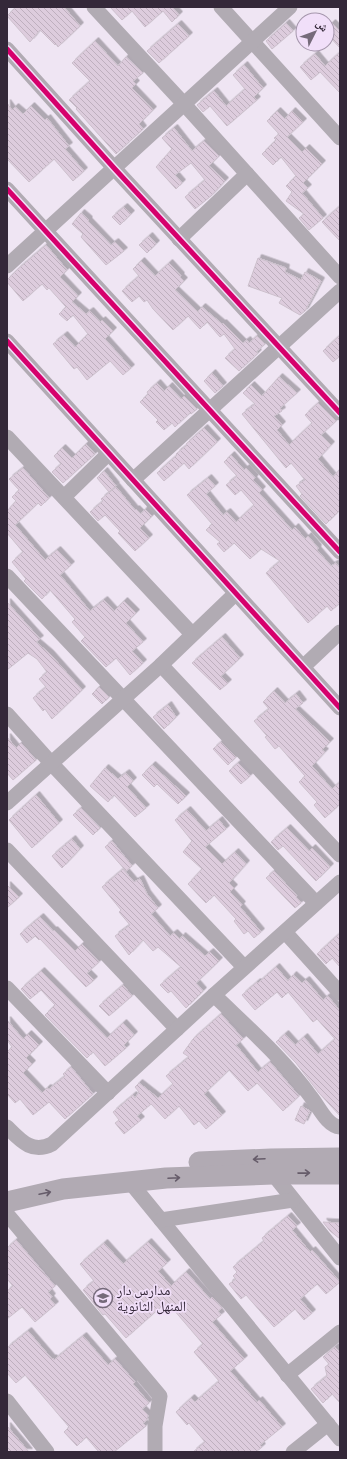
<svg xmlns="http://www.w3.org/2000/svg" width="347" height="1459" font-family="Manrope,'Noto Naskh Arabic',sans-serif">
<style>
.building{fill:url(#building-back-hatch);stroke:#ccc0cc;filter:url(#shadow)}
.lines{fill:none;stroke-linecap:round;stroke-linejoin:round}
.street{stroke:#b1abb3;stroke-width:15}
.secondary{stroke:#b1aab3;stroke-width:21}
.cycleway-casing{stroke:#f1dff9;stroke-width:8}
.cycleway{stroke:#d6006c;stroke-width:5}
.oneway{stroke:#665c6a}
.labels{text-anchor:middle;stroke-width:3.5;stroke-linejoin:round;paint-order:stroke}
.poi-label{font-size:14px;fill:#342839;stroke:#f1dff9;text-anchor:start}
</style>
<defs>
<pattern id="building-back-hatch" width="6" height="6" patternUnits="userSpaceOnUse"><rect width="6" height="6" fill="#dcd"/><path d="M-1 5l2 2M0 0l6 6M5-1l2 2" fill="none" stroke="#beafbe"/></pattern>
<filter id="shadow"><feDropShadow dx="3.5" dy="-3.5" stdDeviation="0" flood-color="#0004"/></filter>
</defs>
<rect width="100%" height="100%" fill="#efe5f3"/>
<g class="building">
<polygon points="16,7 64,7 80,26 58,47 56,44 55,45 40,30 30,42 7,16"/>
<polygon points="110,7 172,7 179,15 172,22 163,11 145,27 132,11 122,20"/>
<polygon points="286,23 293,31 272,49 266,41"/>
<polygon points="332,23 340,31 340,48 327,34 327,28"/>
<polygon points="178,24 189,36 159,63 147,51"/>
<polygon points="95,41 118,66 126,57 143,73 133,81 136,84 132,88 153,110 139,124 143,129 116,154 76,109 77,108 69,100 90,81 72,63"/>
<polygon points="340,52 340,93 320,72 311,80 300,67 315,54 325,66"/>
<polygon points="244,65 263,88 254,97 257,100 227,126 210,106 203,112 197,105 214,91 226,106 245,89 233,75"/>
<polygon points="7,103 12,110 15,107 23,114 31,106 45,120 47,118 69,146 65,149 84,171 73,181 54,159 29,182 7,159"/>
<polygon points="277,111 285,119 292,111 303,122 287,137 302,152 306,148 322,164 303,183 308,188 302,193 323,218 309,230 299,218 304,214 286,201 292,192 286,186 296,176 281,157 273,165 262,154 276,140 274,138 279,134 267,121"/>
<polygon points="174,128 192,151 204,141 219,156 209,166 225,181 211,196 195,209 185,197 205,180 191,163 175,175 182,183 176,189 156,167 172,149 162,138"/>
<polygon points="340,206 340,241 322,222"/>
<polygon points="124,207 131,214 120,225 112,217"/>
<polygon points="81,213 89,220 88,221 111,245 115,242 124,251 106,265 81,237 83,234 72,224"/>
<polygon points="149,236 156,244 147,253 139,245"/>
<polygon points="46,245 67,270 60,277 78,296 72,302 86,314 90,311 100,322 102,320 113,331 105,339 131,368 123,375 110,361 87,380 77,367 74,369 53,344 64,335 75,347 88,334 73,315 67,321 59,314 66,307 49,288 47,290 42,284 23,301 7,282 7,280 18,269"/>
<polygon points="258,258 286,268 285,272 301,280 305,272 321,281 305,311 300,315 279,303 282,298 248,286"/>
<polygon points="141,261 155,276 169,263 181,276 180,277 184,281 175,290 199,313 198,311 202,307 222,324 223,323 243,343 247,340 249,343 257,336 265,344 256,352 258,353 254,357 239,371 225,358 235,349 224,334 220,337 207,322 200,329 188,316 173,330 153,309 147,300 144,302 139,296 132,302 122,291 139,276 133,269"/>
<polygon points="340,335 340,356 333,362 323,351"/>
<polygon points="212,373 223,386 215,393 204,381"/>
<polygon points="279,377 297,393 280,408 282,411 274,416 282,425 277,430 289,445 312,423 305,415 318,403 336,421 321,435 331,445 318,459 333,477 340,469 340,510 326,524 300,496 302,494 296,486 305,480 291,463 286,468 242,414 255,404 243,393 251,385 262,396"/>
<polygon points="157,383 164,391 169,386 181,399 184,396 197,409 191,414 190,413 175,427 172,423 164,430 156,422 158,420 140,402 148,394 147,392"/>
<polygon points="204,428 217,442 189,469 184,463 164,481 157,473 177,455 176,454 187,445 186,444"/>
<polygon points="86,444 95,454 63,483 52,472 61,464 54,456 62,448 72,458"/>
<polygon points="231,455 244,470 246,468 255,478 253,480 262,490 259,493 292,530 295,527 305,539 308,536 318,548 317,550 331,566 336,563 340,568 340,603 331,611 327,606 308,623 266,573 280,561 261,549 250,559 234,543 224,552 217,544 220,542 206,530 212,524 187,495 208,478 215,486 206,494 223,515 227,512 236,522 254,505 241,490 235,495 226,485 237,476 224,462"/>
<polygon points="23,468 49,498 41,506 38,503 15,525 45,560 57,550 71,565 60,575 90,611 104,600 114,611 124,601 136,613 126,623 143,642 132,651 143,663 130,675 116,658 106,667 81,641 85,637 72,622 75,619 50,590 42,599 24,581 26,579 12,562 23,552 7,533 7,511 16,501 12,497 19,490 9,479"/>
<polygon points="104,471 116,486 109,492 97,478"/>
<polygon points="116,487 135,510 136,509 141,514 145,509 152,516 140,528 149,538 135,551 118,533 120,531 105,515 98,521 90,512 103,501 101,499"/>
<polygon points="7,602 40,639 36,642 50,654 82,690 52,719 45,709 43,711 33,698 46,687 39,679 47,672 37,659 28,653 7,670"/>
<polygon points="222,637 240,658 221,676 228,683 220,690 192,663"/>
<polygon points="99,687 109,697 102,704 92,694"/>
<polygon points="274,691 285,703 296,694 303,703 295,709 330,742 322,750 325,752 312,766 332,789 340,782 340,804 325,818 314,805 317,802 299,782 305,776 279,746 275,749 265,737 267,736 254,721 269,709 263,702"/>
<polygon points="168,705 176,717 164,729 153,717"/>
<polygon points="7,737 16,748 21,743 36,760 13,780 7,773"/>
<polygon points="221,742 236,757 228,765 213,749"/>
<polygon points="238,763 250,776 241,784 229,771"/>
<polygon points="152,765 186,796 178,804 157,784 154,787 142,775"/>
<polygon points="105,768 118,779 126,773 133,781 127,787 146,808 135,817 114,795 108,802 90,786"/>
<polygon points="36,795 59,823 32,848 9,820"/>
<polygon points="81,808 100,828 93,835 73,815"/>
<polygon points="187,810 206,831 219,820 226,829 205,847 222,864 235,852 246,864 229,883 234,888 230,892 242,905 240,907 261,932 254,938 248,931 244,934 234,921 236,919 214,895 206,903 188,884 202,869 183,852 192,841 175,820"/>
<polygon points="287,828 309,851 312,848 330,867 316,881 283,846 278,850 271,842"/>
<polygon points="72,839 80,849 62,868 52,856"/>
<polygon points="112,841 132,866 126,871 105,847"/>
<polygon points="123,869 134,882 140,879 147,894 158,908 151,914 170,936 174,933 180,939 182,936 205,956 210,952 219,961 196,983 203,991 186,1008 171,991 168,993 160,985 181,967 158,947 153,951 143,940 129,955 115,936 130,925 119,912 121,910 102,887"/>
<polygon points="274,871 297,896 296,897 301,903 295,908 266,878"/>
<polygon points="7,885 19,897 7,908"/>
<polygon points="40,917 53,931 54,930 75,951 82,944 99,962 87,973 94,980 86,987 40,939 39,940 35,936 27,943 20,934"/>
<polygon points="340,933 340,967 332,958 326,964 317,954"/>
<polygon points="276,967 288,981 293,975 302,983 306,980 323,1000 328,996 340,1011 340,1116 319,1093 296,1063 276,1042 285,1034 295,1045 304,1037 318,1054 335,1039 317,1019 313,1022 288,992 282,998 277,992 255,1010 242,995 257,982 258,983"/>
<polygon points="41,971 107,1038 123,1023 134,1035 124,1045 126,1048 105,1066 93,1052 87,1058 45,1015 55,1005 41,990 30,999 21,989"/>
<polygon points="123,985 132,996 109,1016 99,1006"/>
<polygon points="221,1014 243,1039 236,1045 258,1072 270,1062 299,1096 283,1111 257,1083 248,1091 229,1070 204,1094 222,1115 206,1129 199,1121 194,1125 179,1106 165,1119 151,1104 137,1116 141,1120 124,1134 115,1123 119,1120 113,1112 133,1095 135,1098 139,1092 135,1087 139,1083 158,1098 173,1084 166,1076 189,1057 183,1053 193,1039"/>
<polygon points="7,1020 23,1039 28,1034 39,1045 26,1058 32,1064 23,1073 42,1093 47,1088 49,1089 65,1076 63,1074 71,1067 93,1094 65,1119 49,1102 33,1115 20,1099 15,1103 7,1094 7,1052 12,1047 7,1040"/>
<polygon points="301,1106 310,1111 304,1124 295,1120"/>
<polygon points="288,1216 297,1226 292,1230 310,1252 312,1250 340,1282 326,1294 317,1284 300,1299 312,1313 304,1320 295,1309 274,1327 246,1295 241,1299 229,1284 236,1279 233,1276 237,1272 233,1267 264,1241 262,1238"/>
<polygon points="323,1222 340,1223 340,1239 330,1231"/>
<polygon points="16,1240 55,1286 48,1292 52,1297 50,1299 55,1305 35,1322 22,1307 7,1319 7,1291 13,1286 7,1279 7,1248"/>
<polygon points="148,1242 167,1263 158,1271 171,1286 186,1272 210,1299 212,1297 222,1308 218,1311 221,1315 212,1322 244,1359 230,1371 257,1402 259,1400 282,1427 260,1445 262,1447 256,1452 193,1452 205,1442 189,1423 187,1425 176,1412 191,1398 195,1402 219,1381 194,1352 203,1344 173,1309 168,1313 162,1306 126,1338 105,1314 103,1315 83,1290 94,1281 80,1264 104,1243 123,1264"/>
<polygon points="28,1331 52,1359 53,1358 54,1360 83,1336 108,1365 115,1359 135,1382 133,1384 149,1403 142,1409 148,1415 147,1420 143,1423 146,1426 114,1452 99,1452 86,1437 77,1446 64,1432 69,1427 25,1375 16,1383 7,1373 7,1348"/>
<polygon points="335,1347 340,1352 340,1403 332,1394 323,1403 311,1389 327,1376 325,1367 329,1364 323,1357"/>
<polygon points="7,1426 29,1452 7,1452"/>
</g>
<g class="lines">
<g class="street">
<polyline points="94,7 184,104 340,277"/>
<polyline points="221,7 340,138"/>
<polyline points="7,49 114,168 340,413"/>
<polyline points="7,189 340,552"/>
<polyline points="179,239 247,174"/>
<polyline points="7,266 290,7"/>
<polyline points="7,341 340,708"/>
<polyline points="7,437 192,634"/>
<polyline points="133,480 340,291"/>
<polyline points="64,497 108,454"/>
<polyline points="7,576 316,903"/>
<polyline points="161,665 340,855"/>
<polyline points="303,667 340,632"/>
<polyline points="7,714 51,763 244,967"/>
<polyline points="7,803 161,665 235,594"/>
<polyline points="7,850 177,1029"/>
<polyline points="285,932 340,993"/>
<polyline points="7,988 108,1093"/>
<path d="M214 995C247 1027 284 1059 311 1097 319 1107 327 1126 340 1127"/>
<path d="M7 1127C21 1141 32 1154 52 1144L214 995 340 882"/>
<polyline points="273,1174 340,1258"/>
<polyline points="130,1182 340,1439"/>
<polyline points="7,1214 160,1396 155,1426 155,1452"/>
<polyline points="161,1220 293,1200"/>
<polyline points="287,1375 340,1332"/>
<polyline points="7,1401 47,1452"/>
<polyline points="293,1452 328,1424"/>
</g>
<g class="secondary">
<polyline points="199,1162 271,1159 340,1158"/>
<polyline points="7,1202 63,1189 166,1178 273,1174 340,1174"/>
</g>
<defs>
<g id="cycleway">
<polyline points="7,49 114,168 340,413"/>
<polyline points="7,189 340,552"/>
<polyline points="7,341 340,708"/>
</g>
</defs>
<use href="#cycleway" class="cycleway-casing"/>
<use href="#cycleway" class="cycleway"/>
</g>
<defs><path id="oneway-shaft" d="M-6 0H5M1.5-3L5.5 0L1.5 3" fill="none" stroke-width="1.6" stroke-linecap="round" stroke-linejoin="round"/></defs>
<g class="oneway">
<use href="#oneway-shaft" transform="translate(259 1159) rotate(177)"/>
<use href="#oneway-shaft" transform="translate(304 1173) rotate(-1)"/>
<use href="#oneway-shaft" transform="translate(174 1178) rotate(-3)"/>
<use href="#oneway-shaft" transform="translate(45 1193) rotate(-12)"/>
</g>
<defs>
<symbol id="school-ring" viewBox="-11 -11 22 22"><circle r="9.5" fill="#f1dff9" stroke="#756a7a" stroke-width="1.5"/><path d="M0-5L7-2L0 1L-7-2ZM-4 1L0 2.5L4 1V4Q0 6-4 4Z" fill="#756a7a"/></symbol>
</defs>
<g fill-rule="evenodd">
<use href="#school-ring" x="92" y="1287" width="22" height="22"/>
</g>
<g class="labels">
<g class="poi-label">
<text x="117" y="1295">مدارس دار<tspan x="117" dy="16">المنهل الثانوية</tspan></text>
</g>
</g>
<rect width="347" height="1459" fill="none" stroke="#342839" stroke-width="16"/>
<g transform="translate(315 32) rotate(48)"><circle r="19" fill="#f1dff9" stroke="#a596ac"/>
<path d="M0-3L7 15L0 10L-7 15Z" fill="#756a7a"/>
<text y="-6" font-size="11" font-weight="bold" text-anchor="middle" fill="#342839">ش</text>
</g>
</svg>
